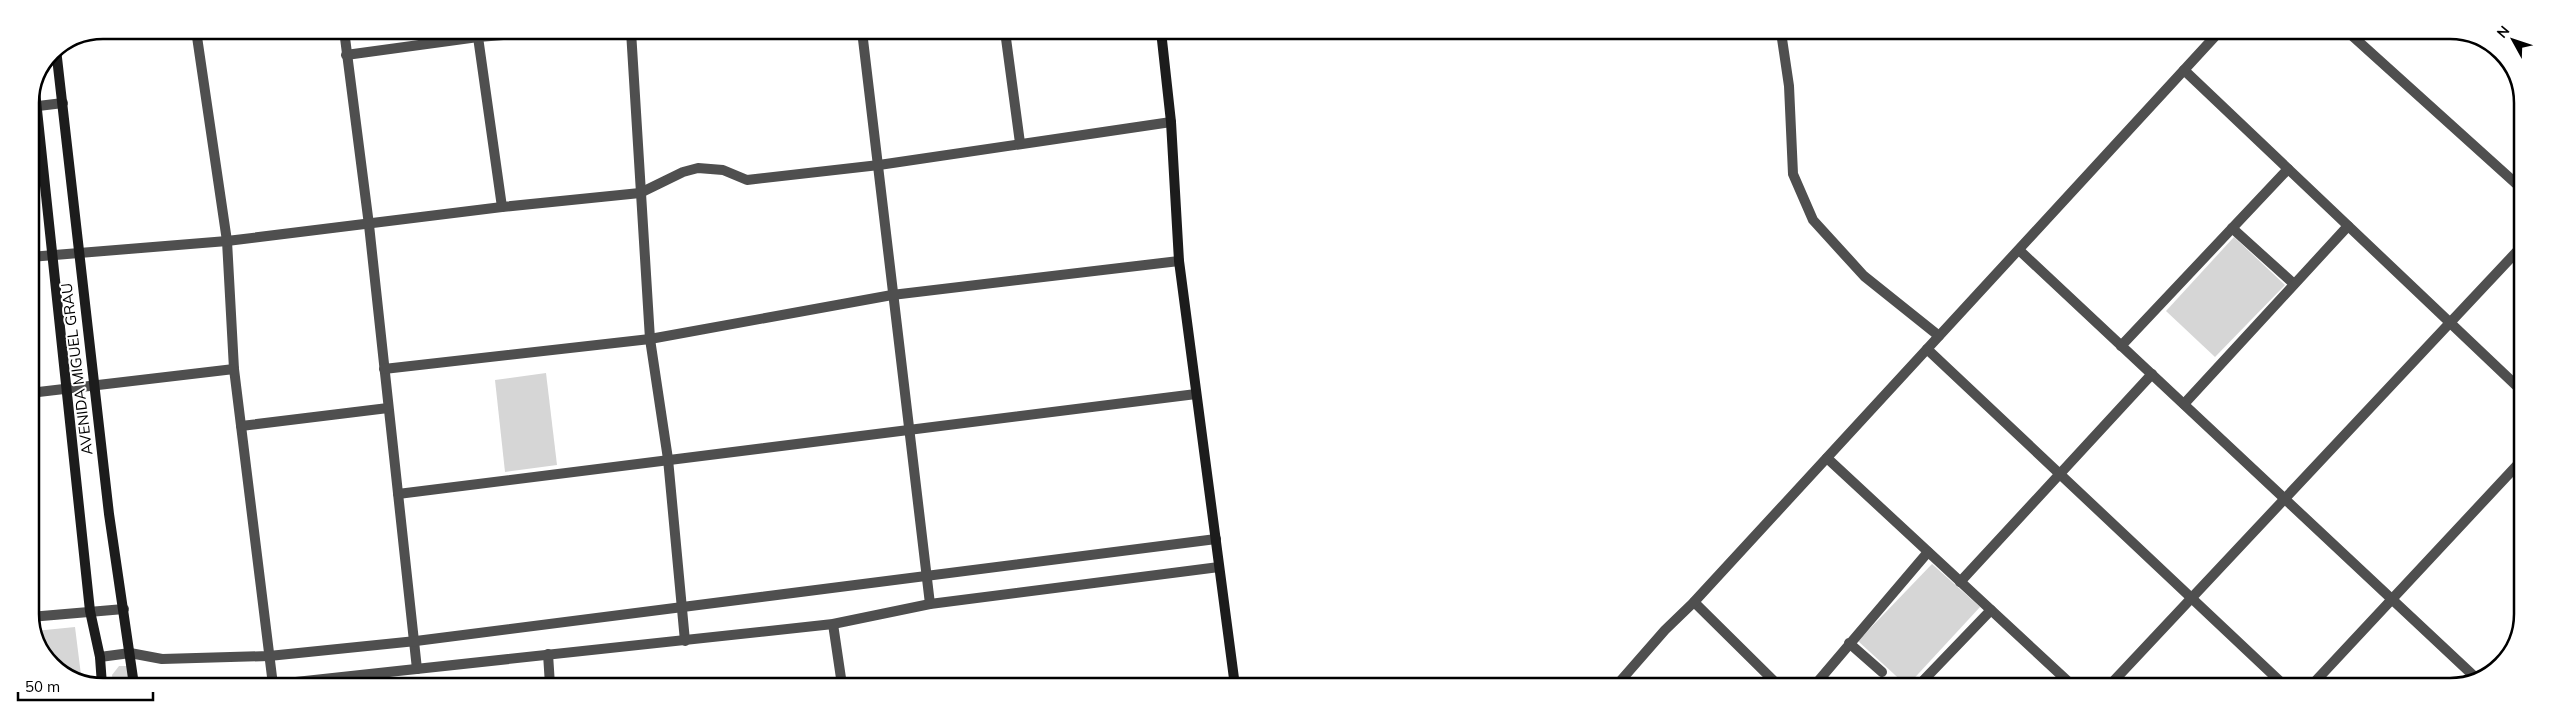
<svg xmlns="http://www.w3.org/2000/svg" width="2553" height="717" font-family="Mulish,sans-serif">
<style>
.green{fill:#d6d6d6}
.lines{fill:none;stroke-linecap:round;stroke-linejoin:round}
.street{stroke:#4f4f4f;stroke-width:10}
.secondary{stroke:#1c1c1c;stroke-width:10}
.labels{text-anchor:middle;stroke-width:4;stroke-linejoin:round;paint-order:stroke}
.street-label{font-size:15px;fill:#000;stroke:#fff}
.rim{fill:none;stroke:#000;stroke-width:2.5}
</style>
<rect width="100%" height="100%" fill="#fff"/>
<g class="green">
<polygon points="2234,237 2285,285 2215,357 2166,311"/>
<polygon points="546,373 557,465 505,472 495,380"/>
<polygon points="1932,564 1980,607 1907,686 1858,641"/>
<polygon points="75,627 82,683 48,662 35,631"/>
<polygon points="119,666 129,666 135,685 113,685 112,675"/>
</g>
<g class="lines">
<g class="street">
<polyline points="196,30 227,241 234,369 273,685"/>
<polyline points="344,30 369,225 417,669"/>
<polyline points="631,31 650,339 668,459 685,641"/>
<polyline points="862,31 930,604"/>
<polyline points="1005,31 1020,143"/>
<polyline points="1781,32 1789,86 1793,174 1813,220 1864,276 1939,336"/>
<polyline points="2348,32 2522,189"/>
<polyline points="478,37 502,207"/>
<polyline points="346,55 478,37 563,30"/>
<polyline points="2184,70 2522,391"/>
<polyline points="30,107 63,103"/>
<polyline points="2232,228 2294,284"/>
<polyline points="2019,250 2476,678"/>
<polyline points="30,257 227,241 502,207 640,193 683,172 698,168 723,170 747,180 879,165 1171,122"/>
<polyline points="2121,346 2288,169"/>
<polyline points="1927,349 2286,687"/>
<polyline points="384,369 650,339 892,295 1179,261"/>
<polyline points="30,393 234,369"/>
<polyline points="2184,404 2348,226"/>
<polyline points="241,426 388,408"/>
<polyline points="1827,458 2074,687"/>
<polyline points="398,494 1196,394"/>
<polyline points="1960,582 2152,374"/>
<polyline points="1694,602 1779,686"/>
<polyline points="30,617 124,609"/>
<polyline points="833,624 842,685"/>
<polyline points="1849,643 1882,672"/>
<polyline points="548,654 550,685"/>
<polyline points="100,657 130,653 162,659 269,656 416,641 1216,539"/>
<polyline points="268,685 833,624 930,604 1219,567"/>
<polyline points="1616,686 1665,630 1694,602 2219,32"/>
<polyline points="1814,686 1928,552"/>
<polyline points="1918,686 1991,610"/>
<polyline points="2108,687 2522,246"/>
<polyline points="2310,687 2521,461"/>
</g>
<g class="secondary">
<polyline points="1161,31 1171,122 1179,261 1235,686"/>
<polyline points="56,49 109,514 134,685"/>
<polyline points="35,91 90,611 100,657 102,685"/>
</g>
</g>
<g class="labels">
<g class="street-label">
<text transform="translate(77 369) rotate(-97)" y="5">AVENIDA MIGUEL GRAU</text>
</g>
</g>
<path d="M0 0H2553V717H0ZM103 39H2450A64 64 0 0 1 2514 103V614A64 64 0 0 1 2450 678H103A64 64 0 0 1 39 614V103A64 64 0 0 1 103 39Z" fill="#fff" fill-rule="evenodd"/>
<path class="rim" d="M103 39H2450A64 64 0 0 1 2514 103V614A64 64 0 0 1 2450 678H103A64 64 0 0 1 39 614V103A64 64 0 0 1 103 39Z"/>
<g transform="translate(2513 40) rotate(310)" stroke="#ffffff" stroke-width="4" paint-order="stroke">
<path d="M0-4L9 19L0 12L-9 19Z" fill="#000000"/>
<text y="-8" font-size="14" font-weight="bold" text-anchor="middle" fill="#000000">N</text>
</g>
<path d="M18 692v8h135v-8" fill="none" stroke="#000000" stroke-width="2.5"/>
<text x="25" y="692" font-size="15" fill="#000000" stroke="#ffffff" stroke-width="4" paint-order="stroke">50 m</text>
</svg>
